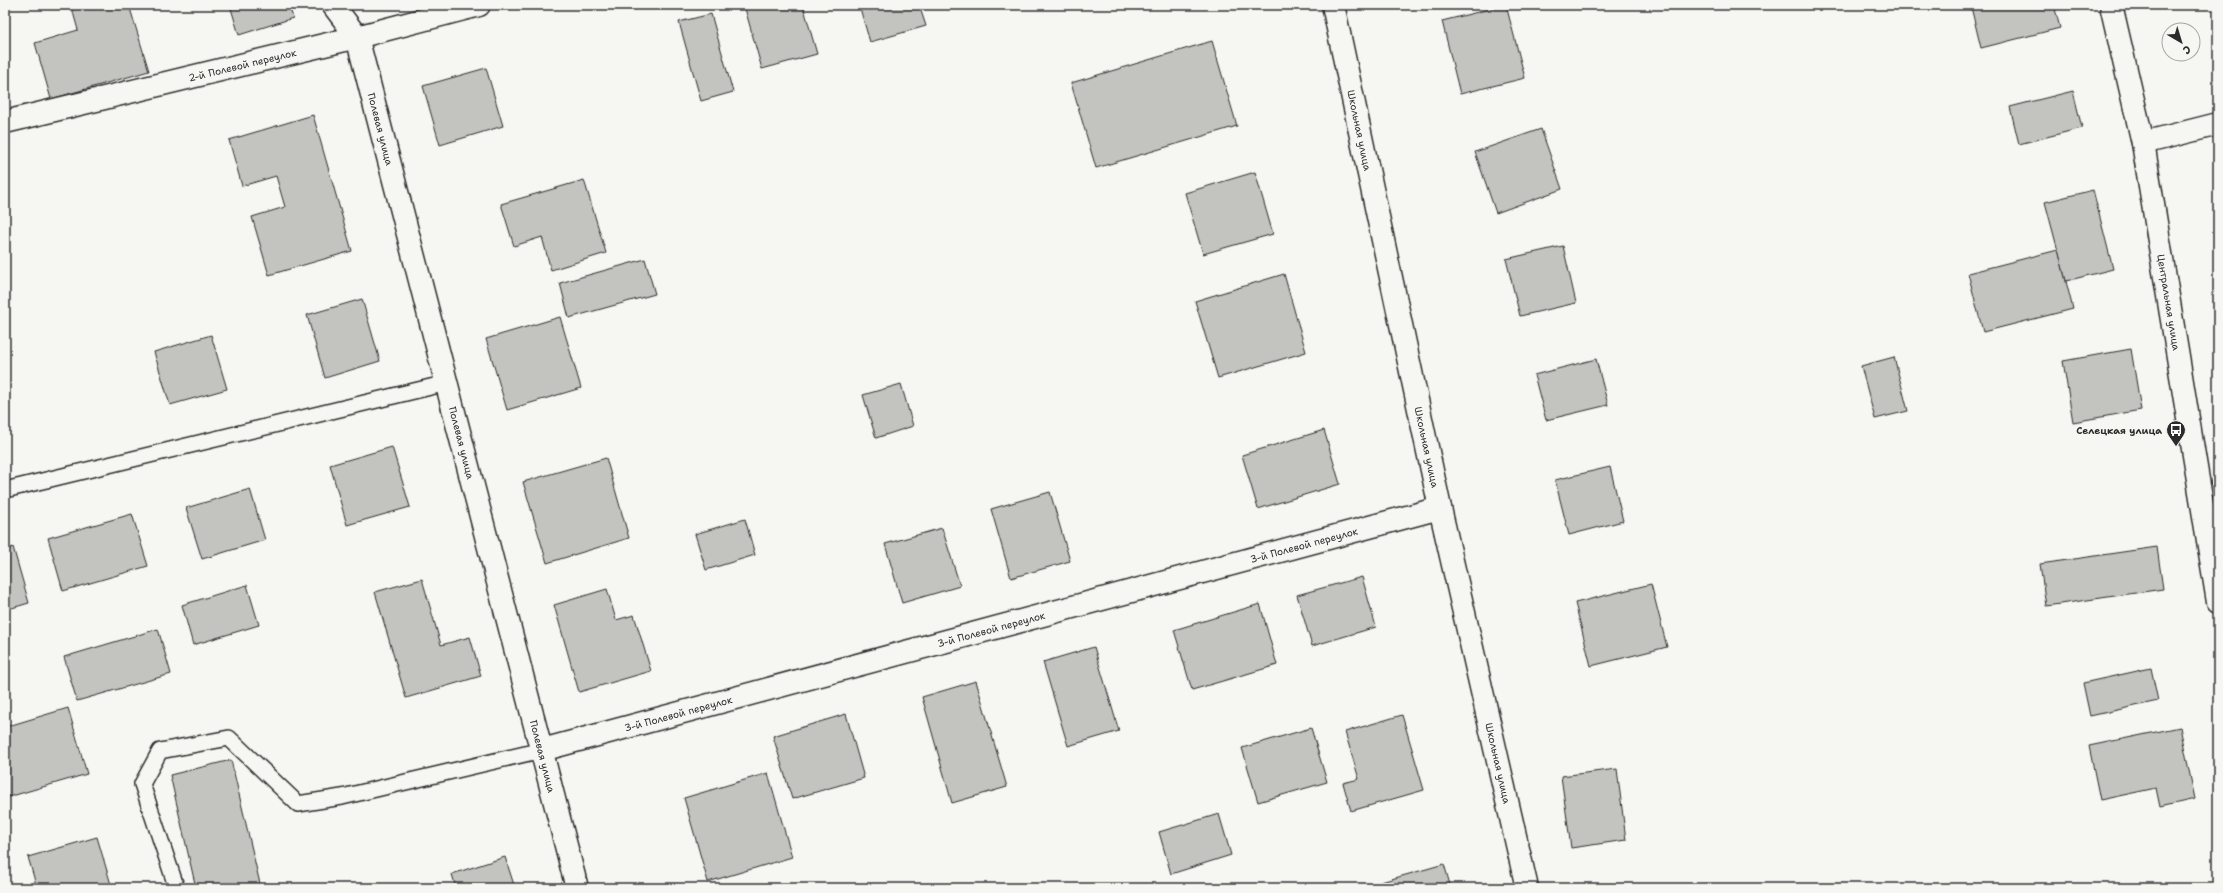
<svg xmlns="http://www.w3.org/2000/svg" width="2223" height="893" font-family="'Shantell Sans',sans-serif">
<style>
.building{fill:#c3c3c0;stroke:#2b2b2b}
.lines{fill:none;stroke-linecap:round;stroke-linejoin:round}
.lane-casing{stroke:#2b2b2b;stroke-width:18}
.street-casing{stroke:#2b2b2b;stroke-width:25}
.secondary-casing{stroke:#2b2b2b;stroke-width:25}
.lane{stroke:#f6f6f2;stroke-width:15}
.street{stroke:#f6f6f2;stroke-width:22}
.secondary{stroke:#f6f6f2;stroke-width:22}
.labels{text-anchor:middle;stroke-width:3.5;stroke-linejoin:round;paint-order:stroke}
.street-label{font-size:10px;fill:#2b2b2b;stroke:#f6f6f2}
.poi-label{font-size:10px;font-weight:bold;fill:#2b2b2b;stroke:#f6f6f2;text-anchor:end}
</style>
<rect width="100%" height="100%" fill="#f6f6f2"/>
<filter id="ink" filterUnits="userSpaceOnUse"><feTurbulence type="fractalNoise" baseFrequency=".025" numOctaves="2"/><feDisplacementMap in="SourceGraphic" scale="8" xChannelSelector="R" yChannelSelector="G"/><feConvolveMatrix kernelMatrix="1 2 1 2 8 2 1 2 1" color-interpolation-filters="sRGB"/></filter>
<g filter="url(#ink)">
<g class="building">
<polygon points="71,5 129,5 149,71 51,99 35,43 78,30"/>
<polygon points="230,5 289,5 293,18 239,35"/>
<polygon points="744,5 803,5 817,54 762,69"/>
<polygon points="859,5 919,5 926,26 870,42"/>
<polygon points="1506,5 1525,78 1460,94 1442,21"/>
<polygon points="1979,5 2054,5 2060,28 1981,48 1971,7"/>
<polygon points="711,14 733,92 701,101 679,22"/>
<polygon points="1212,41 1237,126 1096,168 1071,83"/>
<polygon points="486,68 503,126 440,145 423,86"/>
<polygon points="2073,91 2082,128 2019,144 2010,107"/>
<polygon points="313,115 352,251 269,275 252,217 285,207 276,176 242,186 229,140"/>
<polygon points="1541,129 1562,189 1496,213 1475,152"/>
<polygon points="1255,172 1273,234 1203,254 1185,193"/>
<polygon points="584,180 606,253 551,270 542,237 514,246 501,204"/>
<polygon points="2093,190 2113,269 2066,281 2045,202"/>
<polygon points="1563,246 1576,303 1520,316 1506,259"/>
<polygon points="2058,250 2073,309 1983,332 1968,273"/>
<polygon points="645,259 655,294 569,318 560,283"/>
<polygon points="1284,274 1306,352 1218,378 1195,301"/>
<polygon points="362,299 380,361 325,378 307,315"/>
<polygon points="560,317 581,388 507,410 486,339"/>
<polygon points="211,335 227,389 170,405 154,352"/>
<polygon points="2131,349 2141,410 2073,422 2063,361"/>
<polygon points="1894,357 1908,411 1875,419 1861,366"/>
<polygon points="1596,359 1608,405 1546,420 1534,375"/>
<polygon points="901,384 913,426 876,438 863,395"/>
<polygon points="1324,430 1340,484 1258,509 1242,455"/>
<polygon points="392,447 410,507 347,525 330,465"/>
<polygon points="606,458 629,538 547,563 523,482"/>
<polygon points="1610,467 1623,521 1569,535 1555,480"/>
<polygon points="250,489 265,540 202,559 186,508"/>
<polygon points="1050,492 1070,561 1011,578 991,509"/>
<polygon points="132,514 148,566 63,591 48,538"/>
<polygon points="745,519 755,555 706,570 695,534"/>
<polygon points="942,528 960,586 902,603 885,544"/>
<polygon points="13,547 29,603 5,610 5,550"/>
<polygon points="2157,547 2163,589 2046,606 2040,564"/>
<polygon points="1362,577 1376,627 1312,646 1297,595"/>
<polygon points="422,579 441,645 470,637 481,676 406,698 375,592"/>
<polygon points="1651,584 1667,647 1591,666 1575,603"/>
<polygon points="247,585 259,625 193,645 182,605"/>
<polygon points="607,589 616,620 634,615 651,671 579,692 554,605"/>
<polygon points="1260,604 1277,665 1192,690 1174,630"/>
<polygon points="158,629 171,674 77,701 64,657"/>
<polygon points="1094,647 1119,731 1068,746 1043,662"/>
<polygon points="2151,668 2158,701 2090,716 2083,683"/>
<polygon points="976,681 1007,787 952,803 922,697"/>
<polygon points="68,708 87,774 5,798 5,727"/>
<polygon points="846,714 864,778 792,799 773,736"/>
<polygon points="1402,715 1424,790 1351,811 1343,783 1359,779 1345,732"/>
<polygon points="2180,727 2195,799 2160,807 2156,788 2100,800 2089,746"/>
<polygon points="1311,728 1327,782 1258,802 1242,748"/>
<polygon points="231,760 261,888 196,888 170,775"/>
<polygon points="1617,769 1626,840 1571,848 1561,776"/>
<polygon points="768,773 792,857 708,882 684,798"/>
<polygon points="1219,814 1231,855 1171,874 1159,832"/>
<polygon points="97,837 112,888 37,888 28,857"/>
<polygon points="505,857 515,888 456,888 452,874"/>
<polygon points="1444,864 1451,888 1375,888 1374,884"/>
</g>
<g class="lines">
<defs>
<g id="lane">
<polyline points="5,490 447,383"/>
<polyline points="176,886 142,784 160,751 229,738 298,804 342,797 542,750"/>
</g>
<g id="street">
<path id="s1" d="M333 5 357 37 577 888"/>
<path id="s2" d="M1333 5 1440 508 1527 888"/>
<path id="s3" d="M5 122 357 37 479 5"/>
<polyline points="2143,143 2218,124"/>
<path id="s4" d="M542 750 1440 508"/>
</g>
<g id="secondary">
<path id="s5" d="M2111 5 2143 143 2218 602"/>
</g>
</defs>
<use href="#lane" class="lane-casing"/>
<use href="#street" class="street-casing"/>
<use href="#secondary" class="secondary-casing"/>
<use href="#lane" class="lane"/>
<use href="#street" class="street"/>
<use href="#secondary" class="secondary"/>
</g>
</g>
<defs>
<symbol id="bus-pin" viewBox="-11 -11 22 30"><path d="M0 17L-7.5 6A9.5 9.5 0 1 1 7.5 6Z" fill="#2b2b2b" stroke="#f6f6f2"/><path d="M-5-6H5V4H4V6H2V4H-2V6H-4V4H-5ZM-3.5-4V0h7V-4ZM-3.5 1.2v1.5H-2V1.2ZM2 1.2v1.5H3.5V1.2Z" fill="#fff"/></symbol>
</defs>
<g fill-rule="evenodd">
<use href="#bus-pin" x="2165" y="419" width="22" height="30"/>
</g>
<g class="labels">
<g class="street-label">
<text dy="4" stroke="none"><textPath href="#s3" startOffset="244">2-й Полевой переулок</textPath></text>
<text dy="4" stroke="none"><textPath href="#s1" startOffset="135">Полевая улица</textPath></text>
<text dy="4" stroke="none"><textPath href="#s2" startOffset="128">Школьная улица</textPath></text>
<text dy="4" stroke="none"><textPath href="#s5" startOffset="303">Центральная улица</textPath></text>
<text dy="4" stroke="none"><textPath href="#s1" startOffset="459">Полевая улица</textPath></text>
<text dy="4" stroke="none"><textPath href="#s2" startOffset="452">Школьная улица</textPath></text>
<text dy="4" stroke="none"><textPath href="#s4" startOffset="789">3-й Полевой переулок</textPath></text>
<text dy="4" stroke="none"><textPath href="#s4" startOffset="465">3-й Полевой переулок</textPath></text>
<text dy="4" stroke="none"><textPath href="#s4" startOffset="141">3-й Полевой переулок</textPath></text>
<text dy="4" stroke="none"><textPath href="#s1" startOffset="783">Полевая улица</textPath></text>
<text dy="4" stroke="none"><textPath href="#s2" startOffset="776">Школьная улица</textPath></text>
</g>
<g class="poi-label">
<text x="2162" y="434">Селецкая улица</text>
</g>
</g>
<rect width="2223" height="893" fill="none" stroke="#f6f6f2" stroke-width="20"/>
<rect x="10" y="10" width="2203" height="873" fill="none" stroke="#2b2b2b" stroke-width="1.5" filter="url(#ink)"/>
<g transform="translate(2181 42) rotate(142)"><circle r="19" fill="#f6f6f2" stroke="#a5a5a2"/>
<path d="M0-3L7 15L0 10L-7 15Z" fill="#2b2b2b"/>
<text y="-6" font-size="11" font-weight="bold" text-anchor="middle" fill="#2b2b2b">С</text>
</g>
</svg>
